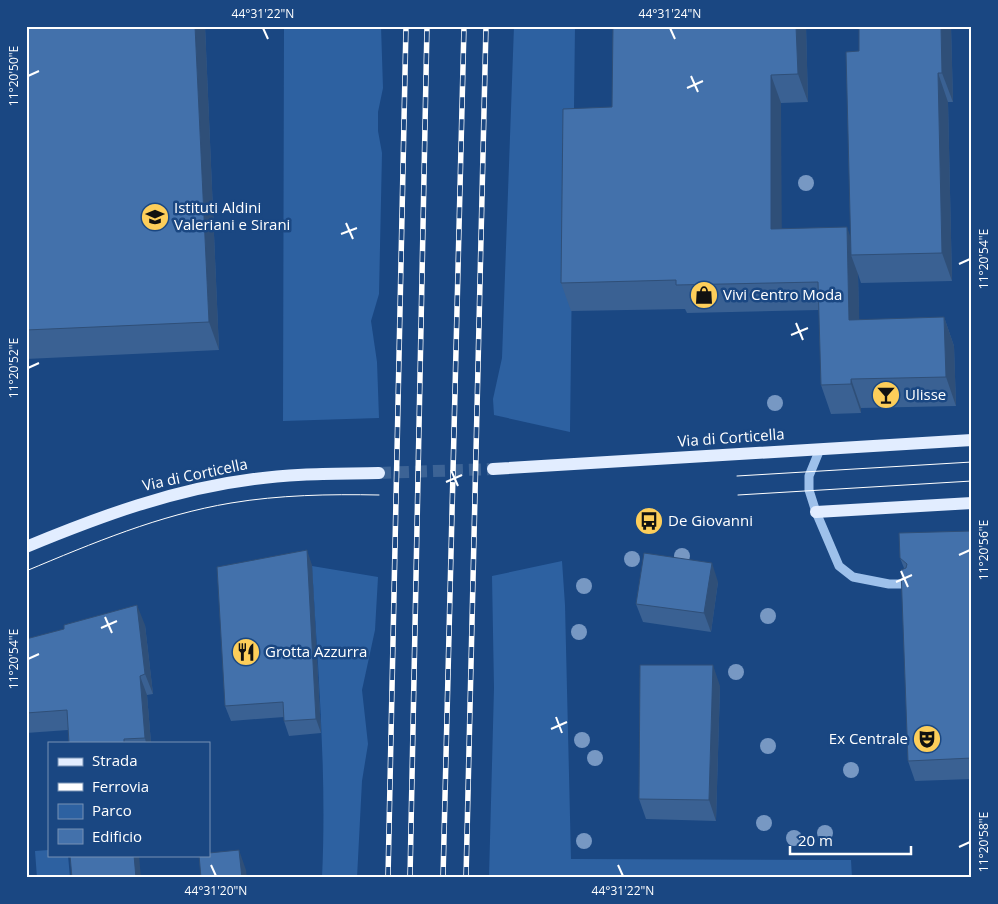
<svg xmlns="http://www.w3.org/2000/svg" width="998" height="904" font-family="'Open Sans',sans-serif">
<style>
.green{fill:#2d61a1}
.lines{fill:none;stroke-linecap:round;stroke-linejoin:round}
.major-tunnel{stroke:#3c6395;stroke-width:12;stroke-dasharray:12 6;stroke-linecap:butt}
.minor{stroke:#9ec1eb;stroke-width:9}
.major{stroke:#e2edff;stroke-width:12}
.tram{stroke:#fff;stroke-width:1}
.rail-casing{stroke:#fff;stroke-width:5.5}
.rail{stroke:#1a4782;stroke-width:4;stroke-dasharray:11;stroke-linecap:butt}
.tree{fill:#7798c3}
.wall{fill:#3a6193}
.shaded-wall{fill:#2f4f78}
.building{fill:#4371ab;stroke:#2f4f78}
.ticks{fill:none;stroke:#fff;stroke-width:2}
.labels{text-anchor:middle;stroke-width:5;stroke-linejoin:round;paint-order:stroke}
.poi-label{font-size:15px;fill:#fff;stroke:#1a4782;text-anchor:start}
.street-label{font-size:15px;fill:#fff;stroke:#1a4782}
.neatline{fill:none;stroke:#fff;stroke-width:2}
.ticks-label{font-size:12px;text-anchor:middle;fill:#fff}
</style>
<rect width="100%" height="100%" fill="#1a4782"/>
<g class="green">
<polygon points="284,26 381,26 383,88 378,112 378,131 382,153 379,294 371,321 377,362 379,418 283,421"/>
<polygon points="514,26 575,26 570,432 494,415 493,399 502,358"/>
<polygon points="562,561 565,605 571,859 851,860 852,878 489,878 494,688 492,576"/>
<path d="M312 566 378 577 375 630 362 690 368 744 362 781 357 878H322C327 774 318 670 312 566Z"/>
<polygon points="49,850 49,855 68,855 70,878 37,878 35,851"/>
</g>
<g class="lines">
<polyline class="major-tunnel" points="379,473 493,469"/>
<polyline class="minor" points="820,449 809,476 809,490 816,512 839,566 853,577 889,584 908,584"/>
<g class="major">
<polyline points="493,469 972,440"/>
<polyline points="816,512 972,503"/>
<path d="M26 547C101 516 174 489 254 479 295 473 337 474 379 473"/>
</g>
<g class="tram">
<polyline points="737,476 972,462"/>
<polyline points="738,495 972,481"/>
<path d="M26 571C93 543 159 515 231 503 279 495 329 494 379 495"/>
</g>
<defs>
<g id="rail">
<polyline points="388,878 406,26"/>
<polyline points="410,878 427,26"/>
<polyline points="443,878 464,26"/>
<polyline points="466,878 486,26"/>
</g>
</defs>
<use href="#rail" class="rail-casing"/>
<use href="#rail" class="rail"/>
</g>
<g class="tree">
<circle cx="806" cy="183" r="8"/>
<circle cx="775" cy="403" r="8"/>
<circle cx="682" cy="556" r="8"/>
<circle cx="632" cy="559" r="8"/>
<circle cx="584" cy="586" r="8"/>
<circle cx="768" cy="616" r="8"/>
<circle cx="579" cy="632" r="8"/>
<circle cx="736" cy="672" r="8"/>
<circle cx="582" cy="740" r="8"/>
<circle cx="768" cy="746" r="8"/>
<circle cx="595" cy="758" r="8"/>
<circle cx="851" cy="770" r="8"/>
<circle cx="764" cy="823" r="8"/>
<circle cx="825" cy="833" r="8"/>
<circle cx="794" cy="838" r="8"/>
<circle cx="584" cy="841" r="8"/>
</g>
<g class="wall">
<polygon points="26,26 205,26 219,350 26,359"/>
<polygon points="613,26 806,26 808,102 781,103 781,229 851,236 859,51 951,26 953,102 948,102 952,281 861,283 858,274 859,320 944,317 954,346 956,406 861,408 861,413 831,414 821,385 819,310 687,313 685,309 571,311 561,283 612,107"/>
<polygon points="972,531 972,779 915,781 908,761 904,568 900,558"/>
<polygon points="312,565 321,733 289,736 284,721 284,717 231,721 225,706"/>
<polygon points="718,582 711,632 643,622 636,604"/>
<polygon points="145,625 153,694 147,695 151,743 69,743 68,730 26,733 26,639"/>
<polygon points="720,686 716,821 646,819 639,799"/>
</g>
<g class="shaded-wall">
<polygon points="195,26 205,26 219,350 209,322"/>
<polygon points="796,26 806,26 808,102 798,74"/>
<polygon points="941,26 951,26 953,102 942,73"/>
<polygon points="938,73 948,102 952,281 942,253"/>
<polygon points="771,75 781,103 782,258 771,229"/>
<polygon points="847,227 857,255 851,255 858,274 860,348 849,320"/>
<polygon points="944,317 954,346 956,406 946,377"/>
<polygon points="851,379 861,408 861,413 851,384"/>
<polygon points="307,550 312,565 321,733 316,719"/>
<polygon points="712,563 718,582 711,632 704,613"/>
<polygon points="137,605 145,625 153,694 145,674"/>
<polygon points="713,665 720,686 716,821 709,800"/>
<polygon points="140,676 147,695 151,743 146,743 145,738"/>
<polygon points="239,850 246,870 247,878 242,878"/>
<polygon points="134,855 139,855 141,878 136,878"/>
</g>
<g class="building">
<polygon points="26,26 195,26 209,322 26,330"/>
<polygon points="613,26 796,26 798,74 771,75 771,229 847,227 849,320 944,317 946,377 851,379 851,384 821,385 818,282 676,285 676,280 561,283 563,109 612,107"/>
<polygon points="859,26 941,26 942,73 938,73 942,253 851,255 846,52 859,51"/>
<polygon points="972,531 972,758 908,761 901,570 906,568 907,564 900,558 899,533"/>
<polygon points="307,550 316,719 284,721 283,702 225,706 217,567"/>
<polygon points="644,553 712,563 704,613 636,604"/>
<polygon points="137,605 145,674 140,676 145,738 124,739 124,743 69,743 67,710 26,713 26,639 64,629 64,625"/>
<polygon points="640,665 713,665 709,800 639,799"/>
<polygon points="239,850 242,878 201,878 199,855 209,855 209,853"/>
<polygon points="70,855 134,855 136,878 72,878"/>
</g>
<path class="ticks" d="M263 28 268 39M670 28 675 39M28 76 39 71M691 76 698 92M687 88 703 81M346 223 353 239M341 234 357 228M959 264 970 259M796 323 803 340M791 335 808 328M28 368 39 363M451 470 458 486M446 482 462 475M959 555 970 550M901 571 908 587M896 582 912 575M105 617 112 633M101 628 117 621M28 659 39 654M556 717 562 733M551 729 567 722M959 847 970 842M211 865 216 876M618 865 623 876"/>
<defs>
<symbol id="school-disc" viewBox="-11 -11 22 22"><circle r="9.5" fill="#fdce5a" stroke="#1a4782"/><path d="M0-5L7-2L0 1L-7-2ZM-4 1L0 2.5L4 1V4Q0 6-4 4Z" fill="#111"/></symbol>
<symbol id="shop-disc" viewBox="-11 -11 22 22"><circle r="9.5" fill="#fdce5a" stroke="#1a4782"/><path d="M-5-2.5h2.3a2.7 3.5 0 0 1 5.4 0H5L5.5 6h-11ZM-1.5-2.5h3a1.5 2.3 0 0 0-3 0Z" fill="#111"/></symbol>
<symbol id="bar-disc" viewBox="-11 -11 22 22"><circle r="9.5" fill="#fdce5a" stroke="#1a4782"/><path d="M-6-5H6L.8 .8V4.5H3.5V6h-7V4.5H-.8V.8Z" fill="#111"/></symbol>
<symbol id="bus-disc" viewBox="-11 -11 22 22"><circle r="9.5" fill="#fdce5a" stroke="#1a4782"/><path d="M-5-6H5V4H4V6H2V4H-2V6H-4V4H-5ZM-3.5-4V0h7V-4ZM-3.5 1.2v1.5H-2V1.2ZM2 1.2v1.5H3.5V1.2Z" fill="#111"/></symbol>
<symbol id="restaurant-disc" viewBox="-11 -11 22 22"><circle r="9.5" fill="#fdce5a" stroke="#1a4782"/><path d="M-5-6h1v4h1v-4h1v4h1v-4h1v5L-1.5 .5V6h-2V.5L-5-1ZM5-6V6H3V1.5H1.5Q1.5-4 5-6Z" fill="#111"/></symbol>
<symbol id="theatre-disc" viewBox="-11 -11 22 22"><circle r="9.5" fill="#fdce5a" stroke="#1a4782"/><path d="M-5-5.5Q0-4 5-5.5V0Q5 5 0 6Q-5 5-5 0ZM-3.3-2.5H-1v1.5H-3.3ZM1-2.5H3.3v1.5H1ZM-2.8 1Q0 5.5 2.8 1Z" fill="#111"/></symbol>
</defs>
<g fill-rule="evenodd">
<use href="#school-disc" x="139" y="201" width="32" height="32"/>
<use href="#shop-disc" x="688" y="279" width="32" height="32"/>
<use href="#bar-disc" x="870" y="379" width="32" height="32"/>
<use href="#bus-disc" x="633" y="505" width="32" height="32"/>
<use href="#restaurant-disc" x="230" y="636" width="32" height="32"/>
<use href="#theatre-disc" x="911" y="723" width="32" height="32"/>
</g>
<g class="labels">
<g class="poi-label">
<text x="174" y="213">Istituti Aldini<tspan x="174" dy="17">Valeriani e Sirani</tspan></text>
<text x="723" y="300">Vivi Centro Moda</text>
<text x="905" y="400">Ulisse</text>
<text x="668" y="526">De Giovanni</text>
<text x="265" y="657">Grotta Azzurra</text>
<text x="908" y="744" text-anchor="end">Ex Centrale</text>
</g>
<g class="street-label">
<text transform="translate(731 438) rotate(-4)" y="5">Via di Corticella</text>
<text transform="translate(195 475) rotate(-12)" y="5">Via di Corticella</text>
</g>
</g>
<rect width="998" height="904" fill="none" stroke="#1a4782" stroke-width="55"/>
<rect x="48" y="742" width="162" height="115" fill="#1a4782" stroke="#7691b4"/>
<rect x="58" y="758" width="25" height="8" fill="#e2edff" stroke="#7691b4"/>
<text x="92" y="766" font-size="15" fill="#ffffff">Strada</text>
<rect x="58" y="783" width="25" height="8" fill="#ffffff" stroke="#7691b4"/>
<text x="92" y="792" font-size="15" fill="#ffffff">Ferrovia</text>
<rect x="58" y="804" width="25" height="15" fill="#2d61a1" stroke="#7691b4"/>
<text x="92" y="816" font-size="15" fill="#ffffff">Parco</text>
<rect x="58" y="829" width="25" height="15" fill="#4371ab" stroke="#7691b4"/>
<text x="92" y="842" font-size="15" fill="#ffffff">Edificio</text>
<path d="M790 846v8h121v-8" fill="none" stroke="#ffffff" stroke-width="2.5"/>
<text x="798" y="846" font-size="15" fill="#ffffff" stroke="#1a4782" stroke-width="4" paint-order="stroke">20 m</text>
<rect x="28" y="28" width="942" height="848" class="neatline"/>
<g class="ticks-label">
<text x="263" y="18">44°31'22"N</text>
<text x="670" y="18">44°31'24"N</text>
<text transform="translate(14 76) rotate(-90)" y="4">11°20'50"E</text>
<text transform="translate(984 259) rotate(-90)" y="4">11°20'54"E</text>
<text transform="translate(14 368) rotate(-90)" y="4">11°20'52"E</text>
<text transform="translate(984 550) rotate(-90)" y="4">11°20'56"E</text>
<text transform="translate(14 659) rotate(-90)" y="4">11°20'54"E</text>
<text transform="translate(984 842) rotate(-90)" y="4">11°20'58"E</text>
<text x="216" y="895">44°31'20"N</text>
<text x="623" y="895">44°31'22"N</text>
</g>
</svg>
